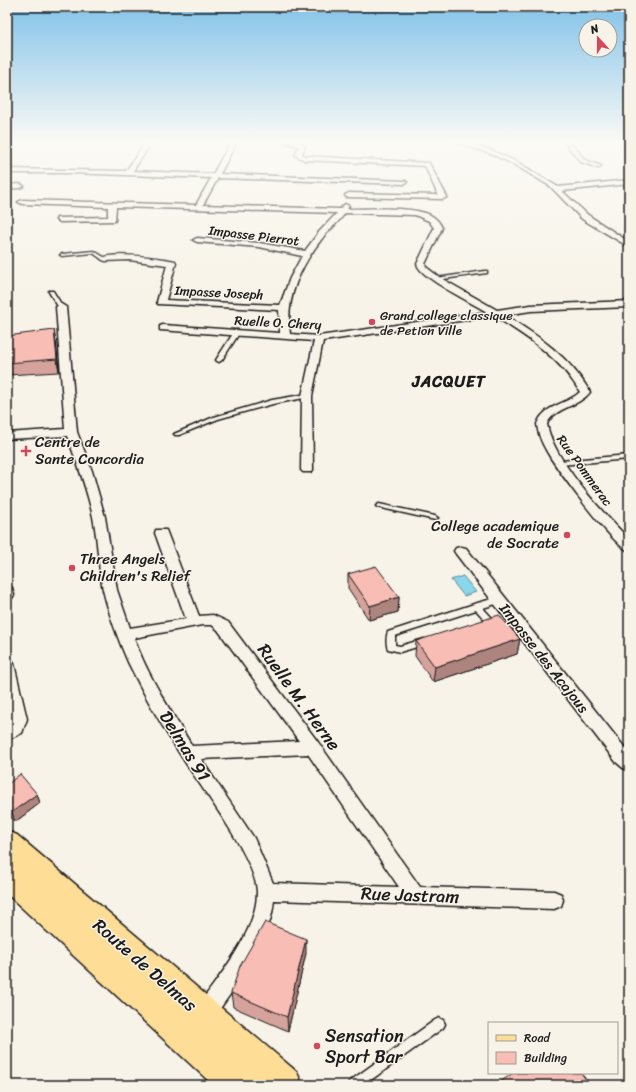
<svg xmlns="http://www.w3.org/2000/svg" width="636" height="1092" font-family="Sriracha,sans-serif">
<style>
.water{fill:#8ad6eb;stroke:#5e8c98}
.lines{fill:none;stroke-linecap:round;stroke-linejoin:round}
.service-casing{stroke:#1c1c1c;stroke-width:3}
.minor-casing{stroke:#1c1c1c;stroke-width:3}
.primary-casing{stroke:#1c1c1c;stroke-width:3}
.service{fill:#f7f3e8;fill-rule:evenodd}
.minor{fill:#f7f3e8;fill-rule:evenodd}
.primary{fill:#fedd96;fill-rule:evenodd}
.wall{fill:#d5a39b;stroke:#1c1c1c}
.shaded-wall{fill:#ae847e;stroke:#1c1c1c}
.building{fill:#f8bdb4;stroke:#1c1c1c}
.poi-dot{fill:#d1495b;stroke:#f7f3e8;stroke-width:1.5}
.labels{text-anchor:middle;stroke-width:3;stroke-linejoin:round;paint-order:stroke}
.far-street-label{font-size:13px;fill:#1c1c1c;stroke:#f7f3e8}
.far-poi-label{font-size:13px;fill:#1c1c1c;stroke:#f7f3e8;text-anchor:start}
.poi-label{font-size:15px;fill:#1c1c1c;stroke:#f7f3e8;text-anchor:start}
.street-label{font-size:15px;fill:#1c1c1c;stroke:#f7f3e8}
.far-district-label{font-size:16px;font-weight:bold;letter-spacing:1px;fill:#1c1c1c;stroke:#f7f3e8}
.near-street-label{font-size:18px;fill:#1c1c1c;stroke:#f7f3e8}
.near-poi-label{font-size:18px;fill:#1c1c1c;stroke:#f7f3e8;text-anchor:start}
</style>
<rect width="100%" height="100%" fill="#f7f3e8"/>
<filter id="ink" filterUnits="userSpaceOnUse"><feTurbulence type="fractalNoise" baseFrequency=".025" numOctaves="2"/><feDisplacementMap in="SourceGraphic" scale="8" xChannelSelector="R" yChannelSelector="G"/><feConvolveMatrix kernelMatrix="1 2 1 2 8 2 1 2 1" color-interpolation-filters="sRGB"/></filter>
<g filter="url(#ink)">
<polygon class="water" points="463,576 476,592 464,596 451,580"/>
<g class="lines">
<defs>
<g id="service">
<polygon points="94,251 107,259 103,260 93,253 62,256 60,255 62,254"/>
<polygon points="485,271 487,271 487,273 436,280 434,279 436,278"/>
<polygon points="49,291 53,291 63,307 63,308 59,308 49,292"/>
<polygon points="237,330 240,332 222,360 219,362 217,361 216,360 234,332"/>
<polygon points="307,394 309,395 309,397 273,404 218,419 179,435 175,435 174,434 214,417 272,400"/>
<polygon points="629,455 629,459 560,465 557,463 560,461"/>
<polygon points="379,504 435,516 438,518 435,520 377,507 376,506"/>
<path d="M499 597 503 600 502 602 483 608 493 619 494 621C492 625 486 626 482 625L481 623 485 620 476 610 395 636V645L400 646 424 639 427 640 428 642 427 644 400 652 388 649C386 645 386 636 388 632L474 604Z"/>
<polygon points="439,1018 443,1020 445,1024 443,1028 364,1085 348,1085 350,1081 435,1020"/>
</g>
<g id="minor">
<path d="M145 143H151L133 171 213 174 230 143H236L220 174 406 181 407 182 404 184 218 178 203 205 340 209 345 204 349 206 347 209C369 209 415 206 432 216 437 219 440 223 442 228L425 264 426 267 439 277 497 310 531 305 629 301V307L531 311 505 315C538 336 570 357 590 392 579 407 555 407 547 424 553 460 603 513 629 539V551C614 547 555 467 546 450 541 441 538 434 537 424 545 404 566 405 580 392 560 357 527 337 494 316L323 341 312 396 313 470 311 472H303L301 470 302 396 314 341 160 330V326L163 325 280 333 279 310 158 304 157 302 167 265 129 260 105 261 101 259C110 251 162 258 175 261L176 263 166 300 280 305 290 278 302 256 259 247 197 242 193 240 197 238 259 243 305 251 319 232 337 213 116 207 115 221 60 222 56 220 57 218 108 217V207L22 204 18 202 22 200 196 205 211 178 68 173H7V169L126 171ZM345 213 415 215 429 221 434 228 417 264C420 278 473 303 487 312L319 336 290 334C285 297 301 265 324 236 331 228 339 222 345 213Z"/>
<polygon points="285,143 306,143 302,154 305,156 429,163 447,197 443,199 346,197 345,195 349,193 438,195 425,166 304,160 295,155 299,146"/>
<polygon points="457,143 467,143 493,151 517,162 558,187 629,180 629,184 562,191 588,215 629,242 629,247 582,219 550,186 513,164 489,153"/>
<polygon points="565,143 571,143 585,160 601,166 598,168 581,162"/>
<polygon points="7,185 20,184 24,186 20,188 7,189"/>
<path d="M61 304 66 307 77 432 92 471 105 517 117 590 130 628 186 619 155 533 156 530H166L199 616 213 615 228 622 318 742 420 887 554 891 561 894 563 900 561 906 554 909 274 900C270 946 235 986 210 1023L203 1026 196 1023 193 1016 196 1009C218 977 257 933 257 892 256 858 202 789 183 759 163 728 144 695 128 662 119 642 108 611 103 590 98 566 98 541 93 517 87 489 77 462 67 436L7 439V433L65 429 56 307ZM202 625H212L218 630 299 741 192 746C171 711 148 677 134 638ZM308 754 399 887 273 883 254 838 201 759Z"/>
<polygon points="461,547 466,548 629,753 629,770 623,768 616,762 456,554 454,551 456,548"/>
<polygon points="7,586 12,588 14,595 12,598 7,600"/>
<polygon points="7,659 12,660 14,664 27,719 22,733 7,740 7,726 11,719 7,700"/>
</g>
<polygon id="primary" points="7,831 17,835 297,1072 302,1085 213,1085 7,894"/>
</defs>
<use href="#service" class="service-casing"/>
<use href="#minor" class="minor-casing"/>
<use href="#primary" class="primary-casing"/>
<use href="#service" class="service"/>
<use href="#minor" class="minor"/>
<use href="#primary" class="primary"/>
</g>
<g class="wall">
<polygon points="7,336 56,342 59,372 7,375"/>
<polygon points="348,574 399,597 398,612 369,620 348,588"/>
<polygon points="520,639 517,654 433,682 415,656 416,641"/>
<polygon points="7,785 37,794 40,803 15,822 7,814"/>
<polygon points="306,953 288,1031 233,1007 231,993"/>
</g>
<g class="shaded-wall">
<polygon points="54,330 56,342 59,372 57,359"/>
<polygon points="399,597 398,612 369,620 370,606"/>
<polygon points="520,639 517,654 433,682 435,667"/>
<polygon points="37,794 40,803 15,822 12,812"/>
<polygon points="306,939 306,953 288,1031 287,1017"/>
</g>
<g class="building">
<polygon points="54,330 57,359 7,363 7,336"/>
<polygon points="376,566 399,597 370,606 348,574"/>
<polygon points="499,615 520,639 435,667 416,641"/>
<polygon points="20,774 37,794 12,812 7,807 7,785"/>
<polygon points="265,922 306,939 287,1017 231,993 240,966"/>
<polygon points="513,1073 581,1073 590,1085 496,1085"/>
</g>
</g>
<linearGradient id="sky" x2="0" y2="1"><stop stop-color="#82c2e9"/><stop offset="0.48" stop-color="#fbfaf5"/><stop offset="1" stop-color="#fbfaf5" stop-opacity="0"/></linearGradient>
<rect width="636" height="296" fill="url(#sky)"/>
<g class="poi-dot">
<circle cx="372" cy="322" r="4"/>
<path d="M24 445h4v4h4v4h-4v4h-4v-4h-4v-4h4z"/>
<circle cx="567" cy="535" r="4"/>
<circle cx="72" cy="568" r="4"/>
<circle cx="317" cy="1046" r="4"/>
</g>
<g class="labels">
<g class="far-street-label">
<text transform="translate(254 235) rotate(7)" y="5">Impasse Pierrot</text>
<text transform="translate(219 292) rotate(3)" y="5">Impasse Joseph</text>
<text transform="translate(278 322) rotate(3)" y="5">Ruelle O. Chery</text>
<text transform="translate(585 470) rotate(54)" y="5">Rue Pommerac</text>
</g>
<g class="far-poi-label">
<text x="380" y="320">Grand college classique<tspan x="380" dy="15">de Petion Ville</tspan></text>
</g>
<g class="poi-label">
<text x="35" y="447">Centre de<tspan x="35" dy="17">Sante Concordia</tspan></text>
<text x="559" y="531" text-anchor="end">College academique<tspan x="559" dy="17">de Socrate</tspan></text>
<text x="80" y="564">Three Angels<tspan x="80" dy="17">Children's Relief</tspan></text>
</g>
<g class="street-label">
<text transform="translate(544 658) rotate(52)" y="5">Impasse des Acajous</text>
</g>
<g class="far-district-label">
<text x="449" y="387">JACQUET</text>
</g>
<g class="near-street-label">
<text transform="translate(299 697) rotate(54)" y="6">Ruelle M. Herne</text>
<text transform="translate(185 746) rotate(58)" y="6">Delmas 91</text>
<text transform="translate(410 895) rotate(2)" y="6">Rue Jastram</text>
<text transform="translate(145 965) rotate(41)" y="6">Route de Delmas</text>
</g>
<g class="near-poi-label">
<text x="325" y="1042">Sensation<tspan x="325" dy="21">Sport Bar</tspan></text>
</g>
</g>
<rect width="636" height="1092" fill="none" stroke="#f7f3e8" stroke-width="24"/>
<rect x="12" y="12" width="612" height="1068" fill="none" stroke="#1c1c1c" stroke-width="1.5" filter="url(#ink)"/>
<rect x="488" y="1022" width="130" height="52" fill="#f7f3e8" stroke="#9f9d96"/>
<rect x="496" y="1035" width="20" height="6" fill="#fedd96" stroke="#9f9d96"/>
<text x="524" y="1042" font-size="12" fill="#1c1c1c">Road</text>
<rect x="496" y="1052" width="20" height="12" fill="#f8bdb4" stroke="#9f9d96"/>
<text x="524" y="1062" font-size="12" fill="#1c1c1c">Building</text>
<g transform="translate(598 38) rotate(339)"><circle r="19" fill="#f7f3e8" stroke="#9f9d96"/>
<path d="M0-3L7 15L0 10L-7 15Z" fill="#d1495b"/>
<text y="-6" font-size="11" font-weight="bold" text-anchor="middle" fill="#1c1c1c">N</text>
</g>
</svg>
